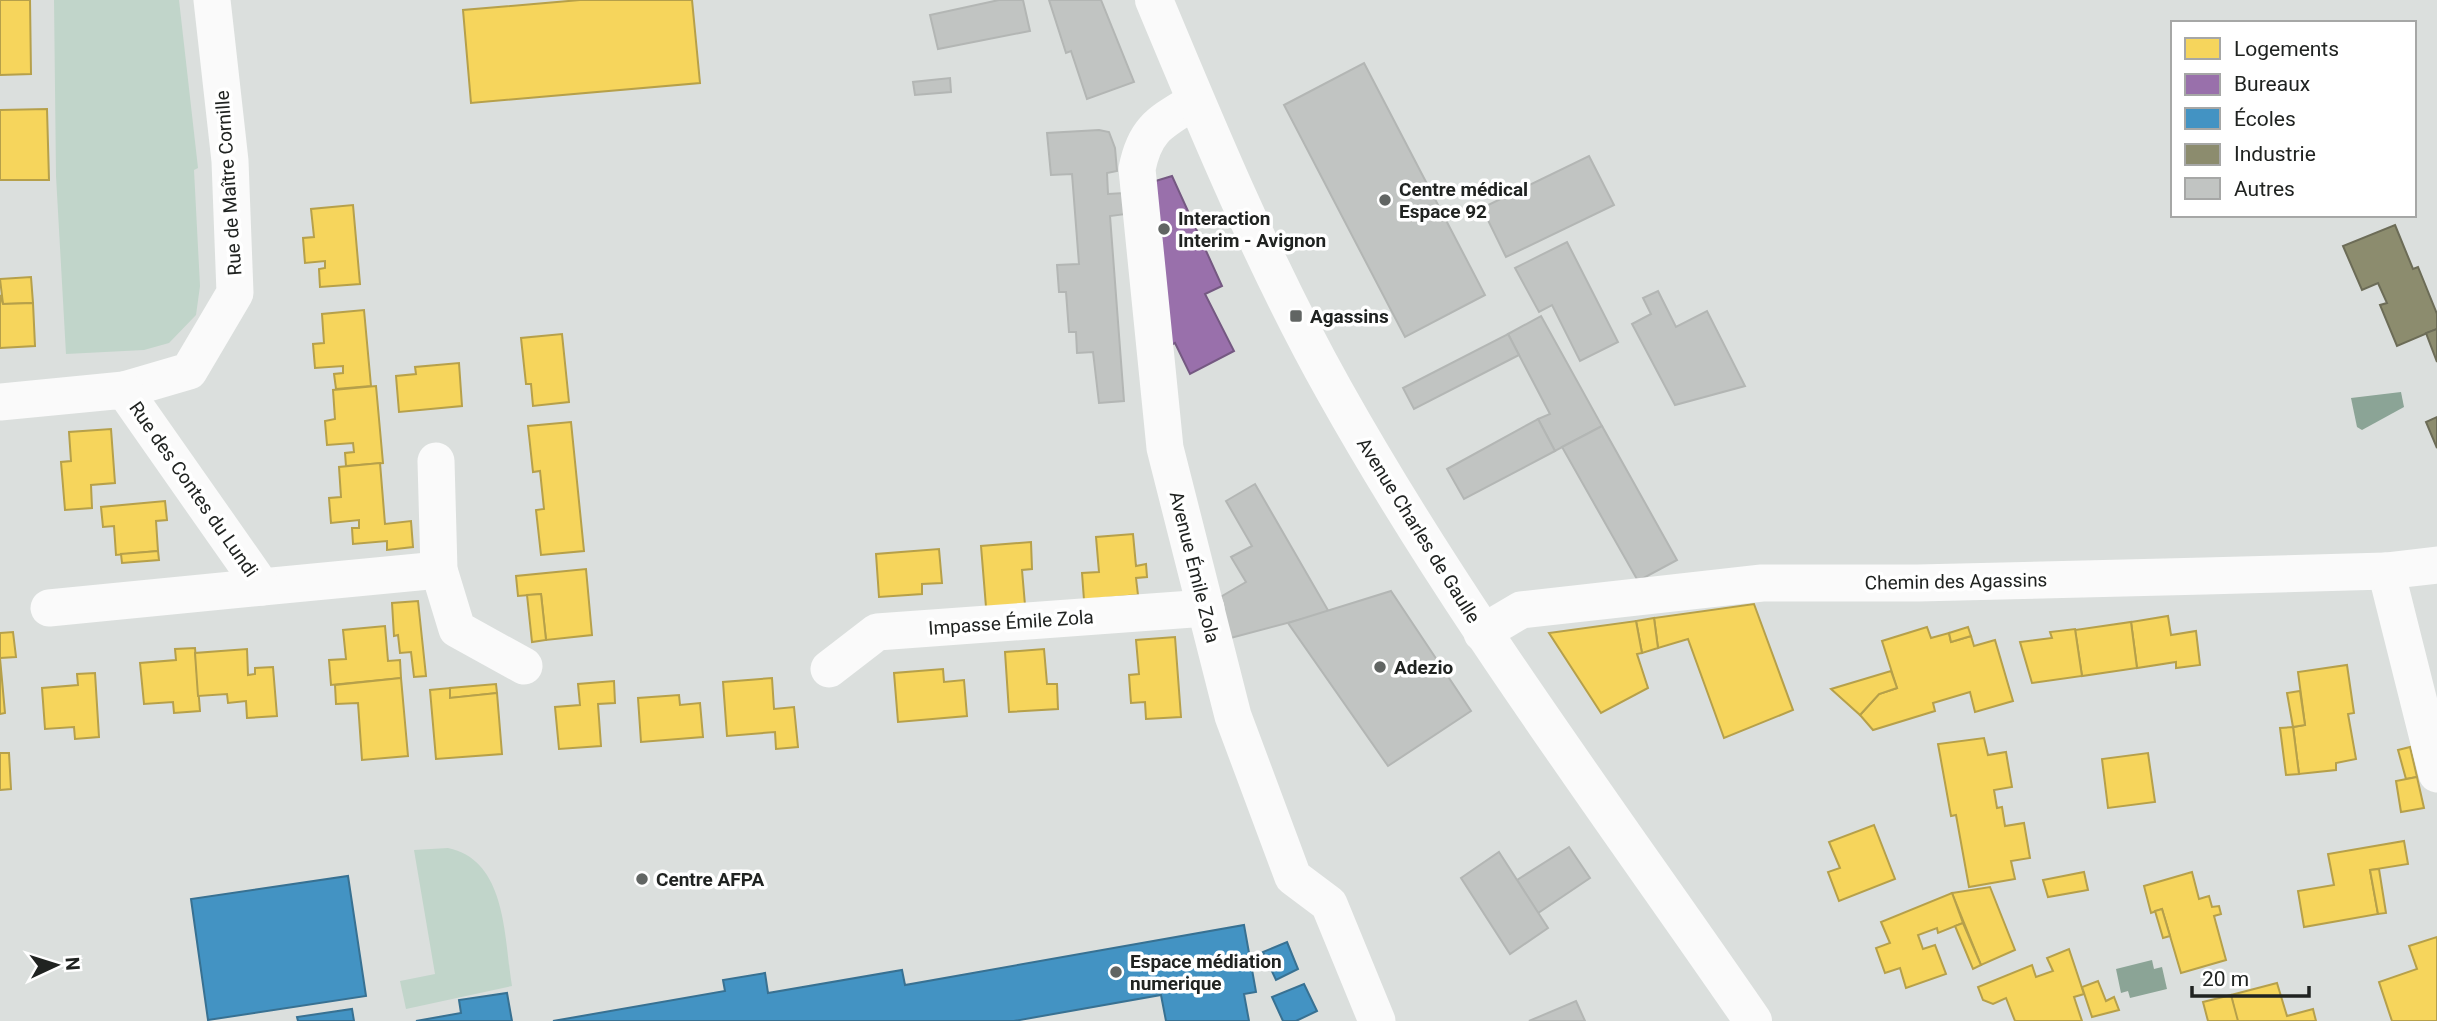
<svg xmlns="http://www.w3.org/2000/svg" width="2437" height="1021" font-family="Roboto,sans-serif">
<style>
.green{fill:#c1d5ca}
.water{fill:#8ba496}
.homes{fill:#f6d55c;stroke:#b6a04a;stroke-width:2}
.offices{fill:#9970ab;stroke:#755982;stroke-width:2}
.schools{fill:#4393c3;stroke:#387192;stroke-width:2}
.industry{fill:#8c8c6e;stroke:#6c6c57;stroke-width:2}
.building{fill:#c1c4c2;stroke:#b3b6b4;stroke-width:2}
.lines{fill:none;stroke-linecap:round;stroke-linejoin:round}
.minor{stroke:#fafafa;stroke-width:37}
.primary{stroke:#fafafa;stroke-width:38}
.poi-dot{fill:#616563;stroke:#fff;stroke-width:2.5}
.labels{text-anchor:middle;stroke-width:7;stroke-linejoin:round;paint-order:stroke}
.street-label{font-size:19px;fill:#202321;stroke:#fff}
.poi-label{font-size:19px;font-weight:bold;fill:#202321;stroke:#fff;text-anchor:start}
</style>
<rect width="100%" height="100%" fill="#dbdfdd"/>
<g class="green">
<polygon points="54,0 179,0 198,168 194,170 200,286 196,315 169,343 144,350 66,354 56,176"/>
<path d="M448 848C507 860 504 938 512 986L406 1009 400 981 435 974 414 850Z"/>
</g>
<g class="water">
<polygon points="2401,392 2404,407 2362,430 2357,427 2351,398"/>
<polygon points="2152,960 2154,969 2162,967 2167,989 2130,998 2128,991 2121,993 2116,969"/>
</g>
<g class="homes">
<polygon points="0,0 30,0 31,74 0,75"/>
<polygon points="580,0 692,0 700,83 471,103 463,10"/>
<polygon points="47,109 49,180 0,180 0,110"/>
<polygon points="353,205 360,284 320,287 319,269 325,268 325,261 305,263 303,238 314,237 311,209"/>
<polygon points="31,277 33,303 3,304 0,279"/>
<polygon points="0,295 3,304 33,303 35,346 0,348"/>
<polygon points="364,310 371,386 336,389 334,374 343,373 343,366 315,368 313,344 324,343 322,314"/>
<polygon points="562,334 569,402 533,406 531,384 526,384 521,338"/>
<polygon points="459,363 462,406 399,412 396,376 416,374 415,367"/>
<polygon points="376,386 383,463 346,466 345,453 354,452 353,443 327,445 325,421 335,419 333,390"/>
<polygon points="571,422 584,551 541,555 536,510 544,509 540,471 533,472 528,426"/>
<polygon points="111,429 115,483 91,485 92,508 65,510 61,462 71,461 69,432"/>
<polygon points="380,463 385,524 411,521 413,547 387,550 387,541 353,544 352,528 359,528 359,520 331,523 329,498 341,497 339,467"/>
<polygon points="165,501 167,520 156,521 158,551 116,555 114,526 103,527 101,507"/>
<polygon points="1133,534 1136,566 1146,564 1147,577 1136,578 1138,595 1084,600 1082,573 1099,572 1096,537"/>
<polygon points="1031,542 1032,569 1022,570 1025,605 986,607 981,546"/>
<polygon points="939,549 942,583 922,584 922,594 879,597 876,554"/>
<polygon points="158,551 159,560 122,563 121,554"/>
<polygon points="586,569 592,635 546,640 541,594 518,596 516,576"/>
<polygon points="541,594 546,640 532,642 527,595"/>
<polygon points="418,601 426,676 414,677 411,652 400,653 398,635 394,636 392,603"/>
<polygon points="1754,604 1793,710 1724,738 1688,639 1658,648 1654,618"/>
<polygon points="2168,616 2171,635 2196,631 2200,665 2176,668 2176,662 2137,668 2131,622"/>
<polygon points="1654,618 1658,648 1642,653 1636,621"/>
<polygon points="1636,621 1642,653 1637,654 1648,688 1601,713 1549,633"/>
<polygon points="2131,622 2137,668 2082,676 2075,630"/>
<polygon points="385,626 388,661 400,660 401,678 331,685 329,660 346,659 343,630"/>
<polygon points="1927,627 1931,638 1949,633 1951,642 1971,636 1974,646 1995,640 2013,701 1975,712 1970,692 1933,703 1935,711 1873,730 1860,715 1879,694 1897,688 1882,641"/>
<polygon points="1968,627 1971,636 1951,642 1949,633"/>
<polygon points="2075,629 2082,676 2032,683 2020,642 2052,638 2050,632"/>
<polygon points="13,632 16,657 0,658 5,713 0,714 0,633"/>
<polygon points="1175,637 1181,717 1146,719 1145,702 1131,703 1129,675 1139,674 1136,640"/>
<polygon points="195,648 200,711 174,713 173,702 144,704 140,663 176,660 175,649"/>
<polygon points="247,649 248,675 255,674 255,668 273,667 277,716 247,718 246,701 228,703 227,694 198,696 195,653"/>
<polygon points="1044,649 1047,684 1057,684 1058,709 1009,712 1005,652"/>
<polygon points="2347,665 2354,713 2348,714 2356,759 2336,763 2336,770 2299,774 2293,727 2305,725 2298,672"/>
<polygon points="943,669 944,682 964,680 967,716 898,722 894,673"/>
<polygon points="1891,671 1897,688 1879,694 1860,715 1831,689"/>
<polygon points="95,673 99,737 75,739 74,727 45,729 42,688 78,685 77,674"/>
<polygon points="401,678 408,756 362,760 358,703 336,704 335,685"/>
<polygon points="772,678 774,709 794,707 798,747 776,749 775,732 727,736 723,682"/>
<polygon points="614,681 615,703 598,704 601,746 559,749 555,707 580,705 578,684"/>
<polygon points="496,684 497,693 450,698 450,688"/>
<polygon points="450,688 450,698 497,693 502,754 436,759 430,690"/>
<polygon points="2300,691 2305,725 2293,727 2287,693"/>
<polygon points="679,695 680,705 700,703 703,737 641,742 638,698"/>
<polygon points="2293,727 2299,774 2286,775 2280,728"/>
<polygon points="1984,738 1988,755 2006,752 2012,787 1994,790 1997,808 2002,807 2005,826 2024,823 2030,858 2011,861 2015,879 1969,887 1956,815 1951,816 1938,744"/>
<polygon points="2410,747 2417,777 2406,779 2398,750"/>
<polygon points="0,753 9,753 11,789 0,790"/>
<polygon points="2148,753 2155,802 2108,808 2102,759"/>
<polygon points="2417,777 2424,808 2401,812 2396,781"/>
<polygon points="1874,825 1895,879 1839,901 1828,872 1840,868 1829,842"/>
<polygon points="2404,841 2408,864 2370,870 2378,914 2304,927 2298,891 2334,885 2328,854"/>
<polygon points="2379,869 2386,913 2378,914 2370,870"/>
<polygon points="2084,872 2088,890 2048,897 2043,880"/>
<polygon points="2192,872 2199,899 2209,896 2212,907 2219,906 2221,914 2214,916 2226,960 2181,973 2162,909 2151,913 2144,886"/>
<polygon points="1990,887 2015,950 1981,965 1952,893"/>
<polygon points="1952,893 1963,923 1938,933 1937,928 1918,935 1923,949 1935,945 1946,974 1906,988 1900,968 1885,973 1876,948 1890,943 1881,922"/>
<polygon points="2162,909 2170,936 2163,938 2155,911"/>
<polygon points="1963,923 1981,965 1973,969 1955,926"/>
<polygon points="2437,937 2437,1021 2392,1021 2379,982 2417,969 2409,946"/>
<polygon points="2069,949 2084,994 2074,997 2082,1021 2015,1021 2006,998 1993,1004 1983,1000 1978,987 2032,965 2036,977 2053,971 2047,958"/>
<polygon points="2098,981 2106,1001 2114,997 2119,1010 2092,1017 2082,987"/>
<polygon points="2277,983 2287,1016 2313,1009 2316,1021 2237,1021 2231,995"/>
<polygon points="2231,995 2238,1021 2208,1021 2203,1002"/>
</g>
<polygon class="offices" points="1172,176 1222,286 1205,294 1234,351 1190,374 1175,343 1163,350 1149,183"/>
<g class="schools">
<polygon points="348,876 366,996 208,1020 191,899"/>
<polygon points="1244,925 1256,992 1244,994 1249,1021 1166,1021 1161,995 1014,1021 553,1021 725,991 723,980 765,973 768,993 902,970 905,985"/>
<polygon points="1287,942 1298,969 1276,980 1263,952"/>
<polygon points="1304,984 1317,1011 1296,1021 1283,1021 1272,997"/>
<polygon points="507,993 512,1021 416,1021 461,1013 459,1000"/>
<polygon points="352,1009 354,1021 298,1021 297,1017"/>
</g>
<g class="industry">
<polygon points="2395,225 2413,269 2418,267 2437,314 2437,329 2397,346 2380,305 2387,303 2378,283 2362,290 2343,246"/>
<polygon points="2437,329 2437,362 2426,333"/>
<polygon points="2437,417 2437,448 2426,422"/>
</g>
<g class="building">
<polygon points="999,0 1023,0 1030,31 938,49 930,15"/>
<polygon points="1049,0 1101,0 1134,82 1087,99 1071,51 1066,53"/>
<polygon points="1364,63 1485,295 1405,337 1284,105"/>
<polygon points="950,78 951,92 915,95 913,82"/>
<polygon points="1099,130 1109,132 1115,148 1117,171 1107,173 1108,194 1124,193 1126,214 1110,216 1124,401 1099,403 1093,352 1077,353 1076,332 1069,332 1066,292 1059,292 1057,265 1079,264 1072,174 1051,175 1047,133"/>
<polygon points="1589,156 1614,205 1506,257 1482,208"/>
<polygon points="1567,242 1618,342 1580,361 1552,305 1539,312 1515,268"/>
<polygon points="1658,291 1676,327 1707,311 1745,386 1675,405 1632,324 1651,314 1643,298"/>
<polygon points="1541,316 1602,426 1555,451 1538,419 1550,414 1508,334"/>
<polygon points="1508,334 1519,355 1414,409 1403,388"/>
<polygon points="1538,419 1555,451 1464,499 1447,469"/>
<polygon points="1602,426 1677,560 1638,581 1562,447"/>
<polygon points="1255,484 1329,612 1223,640 1212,602 1246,582 1231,557 1252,546 1226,501"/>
<polygon points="1391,591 1471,711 1388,766 1288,623"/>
<polygon points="1569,847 1590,878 1538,913 1517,880"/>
<polygon points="1499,852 1548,928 1510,954 1461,878"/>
<polygon points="1576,1001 1585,1021 1529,1021"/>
</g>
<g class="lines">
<g class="minor">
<path d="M1195 101C1161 122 1145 128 1137 169L1165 448 1233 716 1293 877 1329 904 1377 1021"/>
<polyline points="124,390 189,371 235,293 230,161 212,0"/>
<polyline points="0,402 124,390 262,587 439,570"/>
<polyline points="436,461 439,570 457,629 524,666"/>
<polyline points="2386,571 2437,774"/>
<polyline points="49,608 262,587"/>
<polyline points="1482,633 1521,610 1762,583 1918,583 2205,576 2386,571 2437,565"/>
<polyline points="829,669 877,632 1206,608"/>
</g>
<path class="primary" d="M1154 0C1208 130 1265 267 1334 390 1457 610 1610 813 1753 1021"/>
</g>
<g class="poi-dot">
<circle cx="1385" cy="200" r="7"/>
<circle cx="1164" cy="229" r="7"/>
<rect x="1289" y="309" width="14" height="14" rx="3.5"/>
<circle cx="1380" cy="667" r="7"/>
<circle cx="642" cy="879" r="7"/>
<circle cx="1116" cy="972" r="7"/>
</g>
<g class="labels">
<g class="street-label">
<text transform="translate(228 183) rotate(-94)" y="7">Rue de Maître Cornille</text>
<text transform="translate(194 489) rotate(55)" y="7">Rue des Contes du Lundi</text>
<text transform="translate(1419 530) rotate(58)" y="7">Avenue Charles de Gaulle</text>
<text transform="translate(1195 567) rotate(76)" y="7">Avenue Émile Zola</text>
<text transform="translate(1956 581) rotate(-1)" y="7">Chemin des Agassins</text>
<text transform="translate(1011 622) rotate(-4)" y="7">Impasse Émile Zola</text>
</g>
<g class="poi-label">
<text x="1399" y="196">Centre médical<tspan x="1399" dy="22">Espace 92</tspan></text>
<text x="1178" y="225">Interaction<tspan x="1178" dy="22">Interim - Avignon</tspan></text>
<text x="1310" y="323">Agassins</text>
<text x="1394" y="674">Adezio</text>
<text x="656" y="886">Centre AFPA</text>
<text x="1130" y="968">Espace médiation<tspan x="1130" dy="22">numerique</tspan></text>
</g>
</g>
<rect x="2171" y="21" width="245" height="196" fill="#ffffff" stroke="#a6a7a6" stroke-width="2"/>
<rect x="2185" y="38" width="35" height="21" fill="#f6d55c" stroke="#a6a7a6" stroke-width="2"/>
<text x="2234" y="56" font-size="21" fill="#202321">Logements</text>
<rect x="2185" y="74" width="35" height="21" fill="#9970ab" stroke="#a6a7a6" stroke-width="2"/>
<text x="2234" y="91" font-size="21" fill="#202321">Bureaux</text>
<rect x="2185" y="108" width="35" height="21" fill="#4393c3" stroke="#a6a7a6" stroke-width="2"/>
<text x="2234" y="126" font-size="21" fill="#202321">Écoles</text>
<rect x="2185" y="144" width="35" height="21" fill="#8c8c6e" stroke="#a6a7a6" stroke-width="2"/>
<text x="2234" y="161" font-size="21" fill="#202321">Industrie</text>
<rect x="2185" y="178" width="35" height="21" fill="#c1c4c2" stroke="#a6a7a6" stroke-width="2"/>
<text x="2234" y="196" font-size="21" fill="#202321">Autres</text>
<g transform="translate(56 965) rotate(86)" stroke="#ffffff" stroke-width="5" paint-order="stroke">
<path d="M0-5L12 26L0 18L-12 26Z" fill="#202321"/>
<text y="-10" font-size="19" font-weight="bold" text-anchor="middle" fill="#202321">N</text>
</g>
<path d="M2192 986v10h117v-10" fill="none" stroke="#202321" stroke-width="3.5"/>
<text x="2202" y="986" font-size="21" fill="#202321" stroke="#ffffff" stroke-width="5" paint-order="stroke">20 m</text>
</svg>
